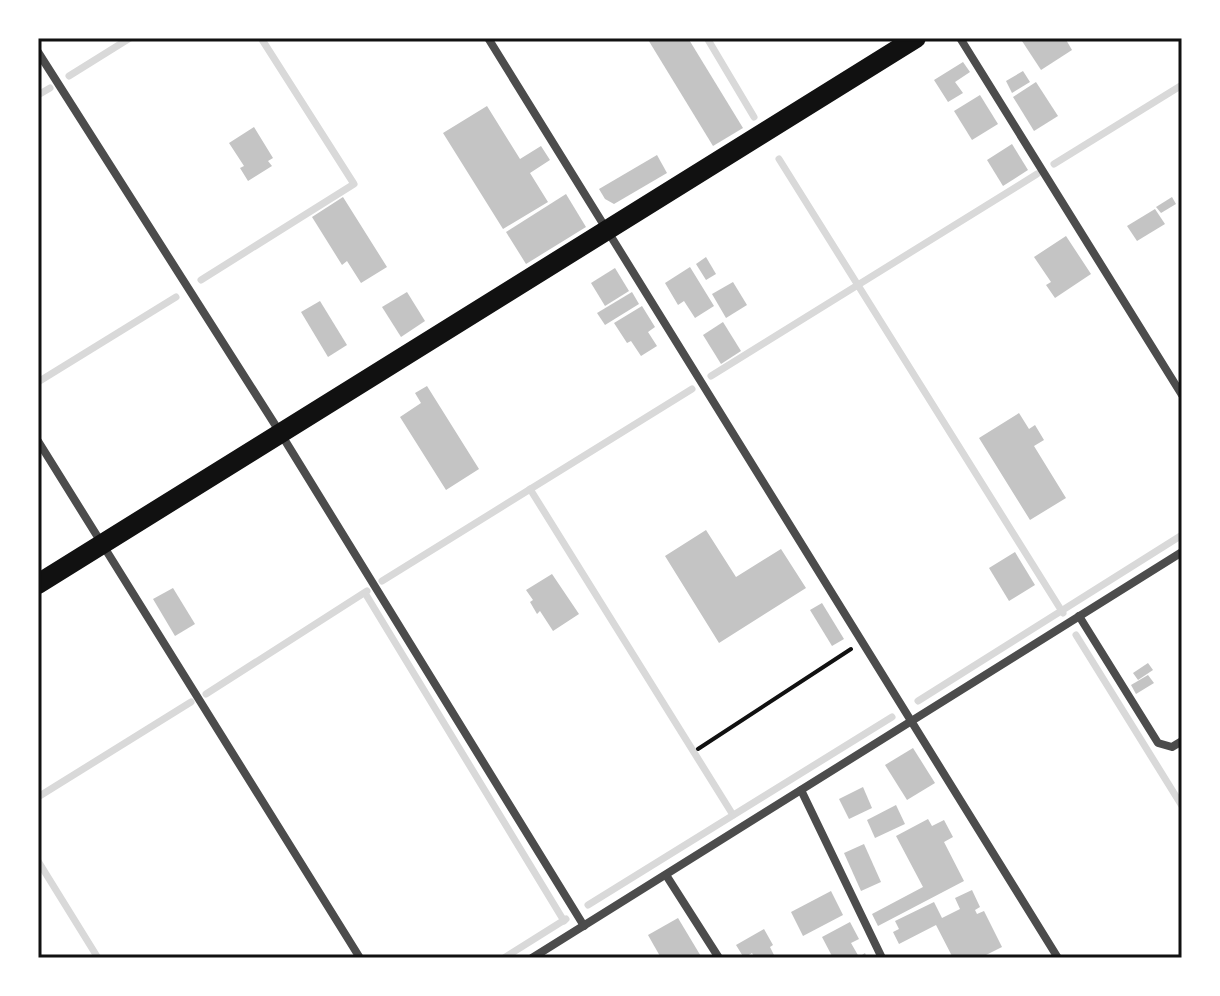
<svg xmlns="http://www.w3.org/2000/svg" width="1220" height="996" font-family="'Golos Text',sans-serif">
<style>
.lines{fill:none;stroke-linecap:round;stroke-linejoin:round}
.stream{stroke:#d9d9d9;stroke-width:7}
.building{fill:#c4c4c4}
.path{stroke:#111;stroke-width:4}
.minor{stroke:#4c4c4c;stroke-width:8}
.primary{stroke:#111;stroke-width:20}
.neatline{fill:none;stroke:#111;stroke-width:3}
</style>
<rect width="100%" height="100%" fill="#fff"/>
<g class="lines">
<g class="stream">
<polyline points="707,38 754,117"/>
<polyline points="69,76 130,38"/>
<polyline points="38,95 50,88"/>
<polyline points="779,159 1063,613"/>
<polyline points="1054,164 1182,85"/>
<polyline points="201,280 354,184 261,38"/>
<polyline points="711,376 1037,174"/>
<polyline points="38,382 176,297"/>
<polyline points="530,489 733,815"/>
<polyline points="382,581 692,389"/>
<polyline points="365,593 564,921"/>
<polyline points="1076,635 1182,806"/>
<polyline points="206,694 367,591"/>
<polyline points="918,701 1182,535"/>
<polyline points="38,797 191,702"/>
<polyline points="38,861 98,958"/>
<polyline points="588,905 892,717"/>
<polyline points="504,958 566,919"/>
</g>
</g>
<g class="building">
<polygon points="647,38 688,38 743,128 713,146"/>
<polygon points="1020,38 1065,38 1072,50 1041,70"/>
<polygon points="963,62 970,72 955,82 963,93 948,102 934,80"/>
<polygon points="1023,71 1030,82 1012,93 1006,81"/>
<polygon points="1036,82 1058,116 1034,131 1013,97"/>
<polygon points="980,95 998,124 972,140 954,111"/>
<polygon points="487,106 520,159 541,146 550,160 530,173 548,202 503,229 443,133"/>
<polygon points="254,127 273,158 268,161 272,166 248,181 240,168 244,166 229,143"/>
<polygon points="1012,144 1028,170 1003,186 987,160"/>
<polygon points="657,155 667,173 614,204 605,199 599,189"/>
<polygon points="566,194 586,227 526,264 506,232"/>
<polygon points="343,197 387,267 361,283 347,261 342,265 312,217"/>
<polygon points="1172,197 1176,204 1161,213 1156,207"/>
<polygon points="1155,209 1165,224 1137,241 1127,226"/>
<polygon points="1066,236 1091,274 1055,298 1046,285 1051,282 1034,257"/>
<polygon points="706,257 716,274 706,280 696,264"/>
<polygon points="690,267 714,306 695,318 684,301 678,305 665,283"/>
<polygon points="615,268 629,291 605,306 591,283"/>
<polygon points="733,282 747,305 726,318 712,294"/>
<polygon points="407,292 425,321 401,337 382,307"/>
<polygon points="632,292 639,304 605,325 597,313"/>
<polygon points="320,301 347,345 328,357 301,312"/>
<polygon points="642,306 655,327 648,332 657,346 641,356 631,341 627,343 614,323"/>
<polygon points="723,322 741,351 721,364 703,335"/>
<polygon points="427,386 479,469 446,490 400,417 421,403 415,393"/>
<polygon points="1019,413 1029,429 1035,425 1044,440 1034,446 1066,498 1030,520 979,438"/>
<polygon points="706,530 736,577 781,549 806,588 719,643 665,556"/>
<polygon points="1015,552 1035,585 1009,601 989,568"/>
<polygon points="552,574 579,614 553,631 540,611 537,614 530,602 533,600 526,590"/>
<polygon points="173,588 195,624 175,636 153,599"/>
<polygon points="822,603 844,639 832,646 810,610"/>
<polygon points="1148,663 1153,670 1138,680 1133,673"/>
<polygon points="1148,675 1154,683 1136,694 1131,685"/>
<polygon points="913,748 935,783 907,800 885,765"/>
<polygon points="863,787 872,808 849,819 839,799"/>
<polygon points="896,805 905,824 875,838 867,820"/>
<polygon points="928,819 932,826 944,820 953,837 944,842 964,881 878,926 872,914 923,887 896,836"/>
<polygon points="864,844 881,882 861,891 844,853"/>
<polygon points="972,890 980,907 975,910 977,914 984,911 1002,947 986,955 988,958 953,958 936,925 899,944 893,932 899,929 895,921 934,902 942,918 960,909 955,898"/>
<polygon points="831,891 843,915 803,936 791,912"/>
<polygon points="678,918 702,958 661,958 648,935"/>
<polygon points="850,922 859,939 851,943 859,957 865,953 867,958 833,958 822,937"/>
<polygon points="764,929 773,945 770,947 775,957 755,958 752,953 744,958 736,945"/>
</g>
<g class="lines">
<polyline class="path" points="698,749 851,649"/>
<g class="minor">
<polyline points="488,38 1058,958"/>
<polyline points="960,38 1182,395"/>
<polyline points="38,52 281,434 584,926"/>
<polyline points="38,441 360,958"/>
<polyline points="1079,616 1158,743 1172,747 1182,741"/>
<polyline points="801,790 882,958"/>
<polyline points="666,875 719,958"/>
<polyline points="532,958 1182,552"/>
</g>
<polyline class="primary" points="38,584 916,38"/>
</g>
<rect width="1220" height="996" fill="none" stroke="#ffffff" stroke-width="80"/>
<rect x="40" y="40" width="1140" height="916" class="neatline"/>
</svg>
